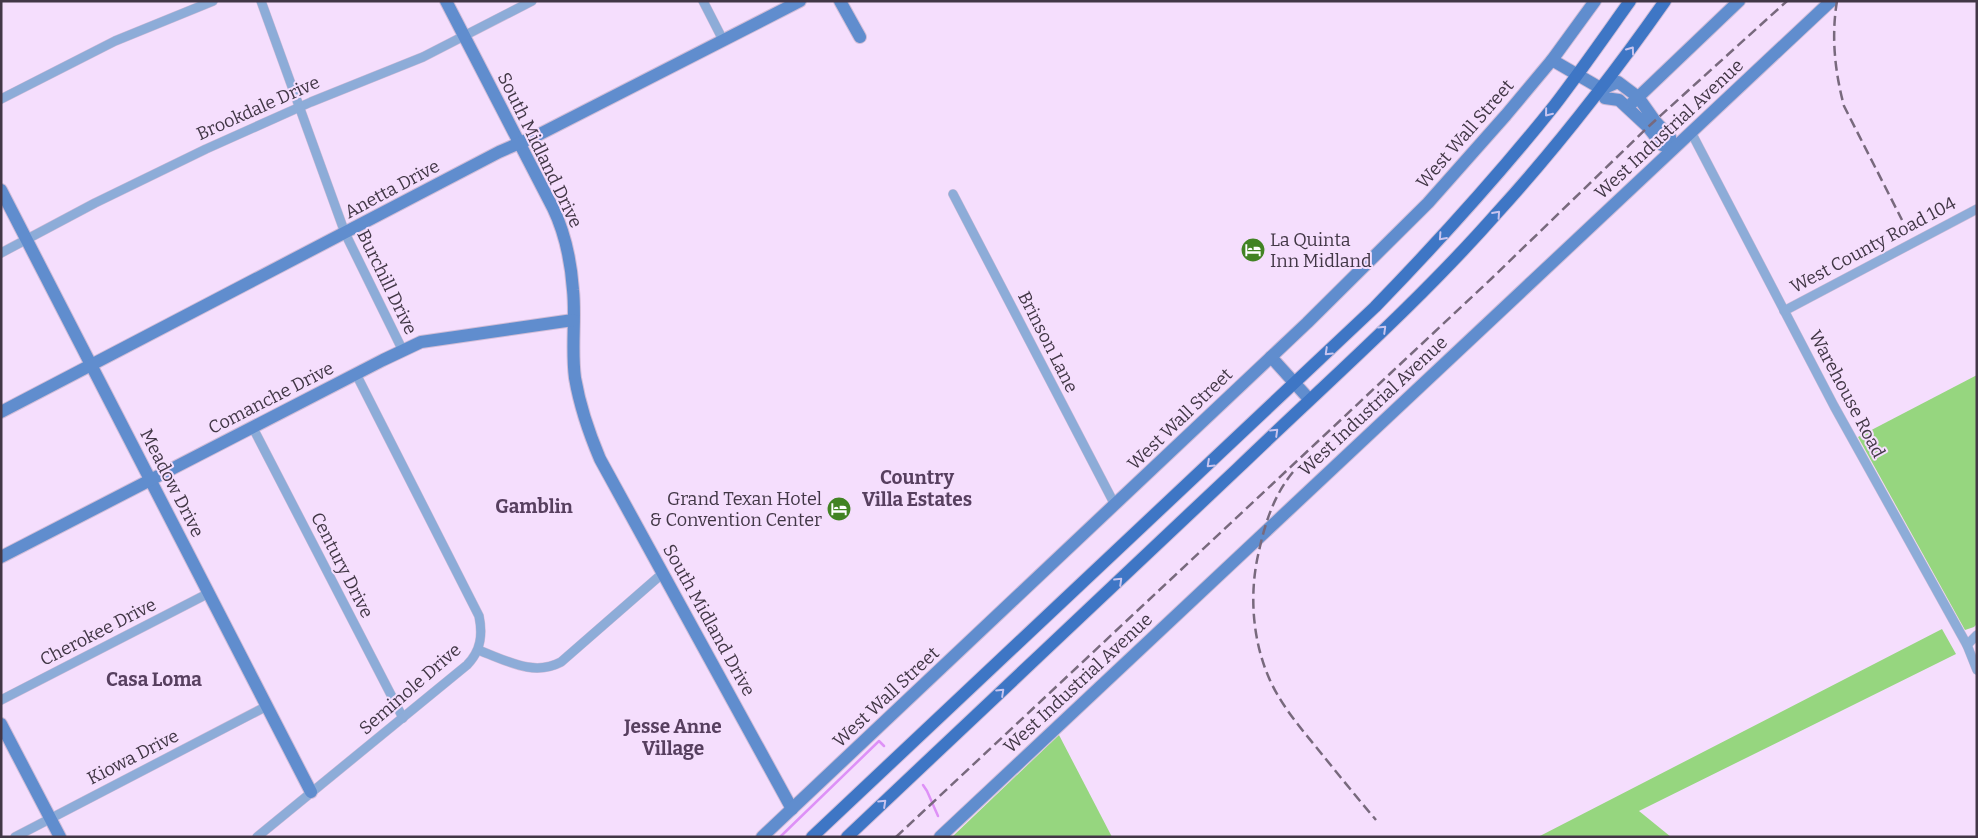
<svg xmlns="http://www.w3.org/2000/svg" width="1978" height="838" font-family="Bitter,serif">
<style>
.green{fill:#96d67f}
.lines{fill:none;stroke-linecap:round;stroke-linejoin:round}
.stream{stroke:#de91f7;stroke-width:2.5}
.street-casing{stroke:#d1bdd8;stroke-width:10}
.secondary-casing{stroke:#d1bdd8;stroke-width:14}
.primary-casing{stroke:#d1bdd8;stroke-width:14}
.street{stroke:#8dacd8;stroke-width:9}
.secondary{stroke:#608dce;stroke-width:12}
.primary{stroke:#3e76c5;stroke-width:12}
.rail{stroke:#78697d;stroke-width:2.5;stroke-dasharray:10 5;stroke-linecap:butt}
.oneway{stroke:#c7c4ef}
.labels{text-anchor:middle;stroke-width:4;stroke-linejoin:round;paint-order:stroke}
.street-label{font-size:18px;fill:#423746;stroke:#f5defd}
.poi-label{font-size:18px;fill:#423746;stroke:#f5defd;text-anchor:start}
.neighbourhood-label{font-size:19px;font-weight:bold;fill:#573f5f;stroke:#f5defd}
</style>
<rect width="100%" height="100%" fill="#f5defd"/>
<g class="green">
<polygon points="1977,375 1977,624 1974,627 1965,630 1858,437"/>
<polygon points="1942,629 1956,654 1639,811 1671,837 1538,837"/>
<polygon points="1059,735 1112,837 952,837"/>
</g>
<g class="lines">
<g class="stream">
<polyline points="923,785 927,791 938,816"/>
<polyline points="780,837 879,741 884,746"/>
</g>
<defs>
<g id="street">
<polyline points="261,1 345,233 403,351"/>
<polyline points="703,1 723,40"/>
<polyline points="1,99 115,41 213,1"/>
<polyline points="1691,132 1834,406 1967,645 1977,670"/>
<polyline points="953,194 1115,505"/>
<polyline points="1,253 95,203 206,149 311,102 423,57 532,1"/>
<polyline points="1784,311 1977,209"/>
<polyline points="253,428 403,718"/>
<polyline points="1967,645 1977,635"/>
<path d="M478 650C506 660 533 677 561 662L663 573"/>
<polyline points="1,700 209,593"/>
<polyline points="15,837 267,706"/>
<path d="M257 837 467 665C481 651 483 635 479 616L356 374"/>
</g>
<g id="secondary">
<path d="M446 1 553 208C565 233 571 262 573 290 576 319 571 348 575 378 580 407 589 433 600 459L792 809"/>
<polyline points="840,1 860,37"/>
<polyline points="1552,60 1602,89 1605,98 1619,100 1648,127 1662,145 1672,149 1670,137 1655,121 1638,97 1618,82 1602,89"/>
<polyline points="1632,103 1739,1"/>
<polyline points="1,190 311,792"/>
<polyline points="1271,357 1309,399"/>
<polyline points="1,412 499,152 538,135 800,1"/>
<polyline points="1,557 383,360 421,342 573,320"/>
<polyline points="1,724 60,837"/>
<polyline points="762,837 1307,323 1428,203 1506,115 1552,60 1595,1"/>
<polyline points="940,837 1831,1"/>
</g>
<g id="primary">
<path d="M812 837 1375 307C1438 242 1498 176 1554 106 1580 72 1605 36 1630 1"/>
<path d="M847 837C977 714 1107 592 1237 469 1324 385 1417 304 1497 213 1558 146 1613 75 1665 1"/>
</g>
</defs>
<use href="#street" class="street-casing"/>
<use href="#secondary" class="secondary-casing"/>
<use href="#primary" class="primary-casing"/>
<use href="#street" class="street"/>
<use href="#secondary" class="secondary"/>
<use href="#primary" class="primary"/>
<g class="rail">
<path d="M1837 1C1831 37 1835 72 1844 106L1902 220"/>
<path d="M1293 472C1274 495 1265 523 1259 551 1249 592 1252 639 1269 678 1282 708 1305 733 1325 758 1342 779 1359 800 1376 820"/>
<polyline points="896,837 1491,279 1648,127 1787,1"/>
</g>
</g>
<defs><path id="oneway-chevron" d="M-2-3.5L2.5 0L-2 3.5" fill="none" stroke-width="1.6" stroke-linecap="round" stroke-linejoin="round" transform="scale(1.25)"/></defs>
<g class="oneway">
<use href="#oneway-chevron" transform="translate(1631 50) rotate(-54)"/>
<use href="#oneway-chevron" transform="translate(1548 113) rotate(129)"/>
<use href="#oneway-chevron" transform="translate(1497 214) rotate(-48)"/>
<use href="#oneway-chevron" transform="translate(1442 237) rotate(132)"/>
<use href="#oneway-chevron" transform="translate(1383 329) rotate(-44)"/>
<use href="#oneway-chevron" transform="translate(1328 352) rotate(136)"/>
<use href="#oneway-chevron" transform="translate(1275 432) rotate(-44)"/>
<use href="#oneway-chevron" transform="translate(1210 464) rotate(137)"/>
<use href="#oneway-chevron" transform="translate(1119 581) rotate(-44)"/>
<use href="#oneway-chevron" transform="translate(1001 692) rotate(-43)"/>
<use href="#oneway-chevron" transform="translate(883 803) rotate(-43)"/>
</g>
<defs>
<symbol id="hotel-disc" viewBox="-11 -11 22 22"><circle r="9.5" fill="#428324" stroke="#f5defd"/><path d="M-6-4.5h1.5V1H6V5H4.5V3h-9V5H-6ZM-4 0a1.8 1.8 0 1 1 3.6 0ZM.5 0V-2.5h3Q6-2.5 6 0Z" fill="#fff"/></symbol>
</defs>
<g fill-rule="evenodd">
<use href="#hotel-disc" x="1239" y="236" width="28" height="28"/>
<use href="#hotel-disc" x="825" y="495" width="28" height="28"/>
</g>
<g class="labels">
<g class="street-label">
<text transform="translate(258 108) rotate(-24)" y="6">Brookdale Drive</text>
<text transform="translate(1669 129) rotate(-43)" y="6">West Industrial Avenue</text>
<text transform="translate(1465 134) rotate(-49)" y="6">West Wall Street</text>
<text transform="translate(540 150) rotate(64)" y="6">South Midland Drive</text>
<text transform="translate(392 189) rotate(-28)" y="6">Anetta Drive</text>
<text transform="translate(1873 245) rotate(-28)" y="6">West County Road 104</text>
<text transform="translate(387 282) rotate(64)" y="6">Burchill Drive</text>
<text transform="translate(1048 342) rotate(63)" y="6">Brinson Lane</text>
<text transform="translate(1847 394) rotate(62)" y="6">Warehouse Road</text>
<text transform="translate(271 398) rotate(-27)" y="6">Comanche Drive</text>
<text transform="translate(1373 406) rotate(-43)" y="6">West Industrial Avenue</text>
<text transform="translate(1180 419) rotate(-44)" y="6">West Wall Street</text>
<text transform="translate(172 483) rotate(63)" y="6">Meadow Drive</text>
<text transform="translate(342 565) rotate(63)" y="6">Century Drive</text>
<text transform="translate(709 620) rotate(61)" y="6">South Midland Drive</text>
<text transform="translate(98 632) rotate(-27)" y="6">Cherokee Drive</text>
<text transform="translate(1078 683) rotate(-43)" y="6">West Industrial Avenue</text>
<text transform="translate(410 689) rotate(-41)" y="6">Seminole Drive</text>
<text transform="translate(886 697) rotate(-43)" y="6">West Wall Street</text>
<text transform="translate(133 757) rotate(-27)" y="6">Kiowa Drive</text>
</g>
<g class="poi-label">
<text x="1270" y="246">La Quinta<tspan x="1270" dy="21">Inn Midland</tspan></text>
<text x="822" y="505" text-anchor="end">Grand Texan Hotel<tspan x="822" dy="21">&amp; Convention Center</tspan></text>
</g>
<g class="neighbourhood-label">
<text x="917" y="484">Country<tspan x="917" dy="22">Villa Estates</tspan></text>
<text x="534" y="513">Gamblin</text>
<text x="154" y="686">Casa Loma</text>
<text x="673" y="733">Jesse Anne<tspan x="673" dy="22">Village</tspan></text>
</g>
</g>
<rect width="1978" height="838" fill="none" stroke="#423746" stroke-width="5"/>
</svg>
